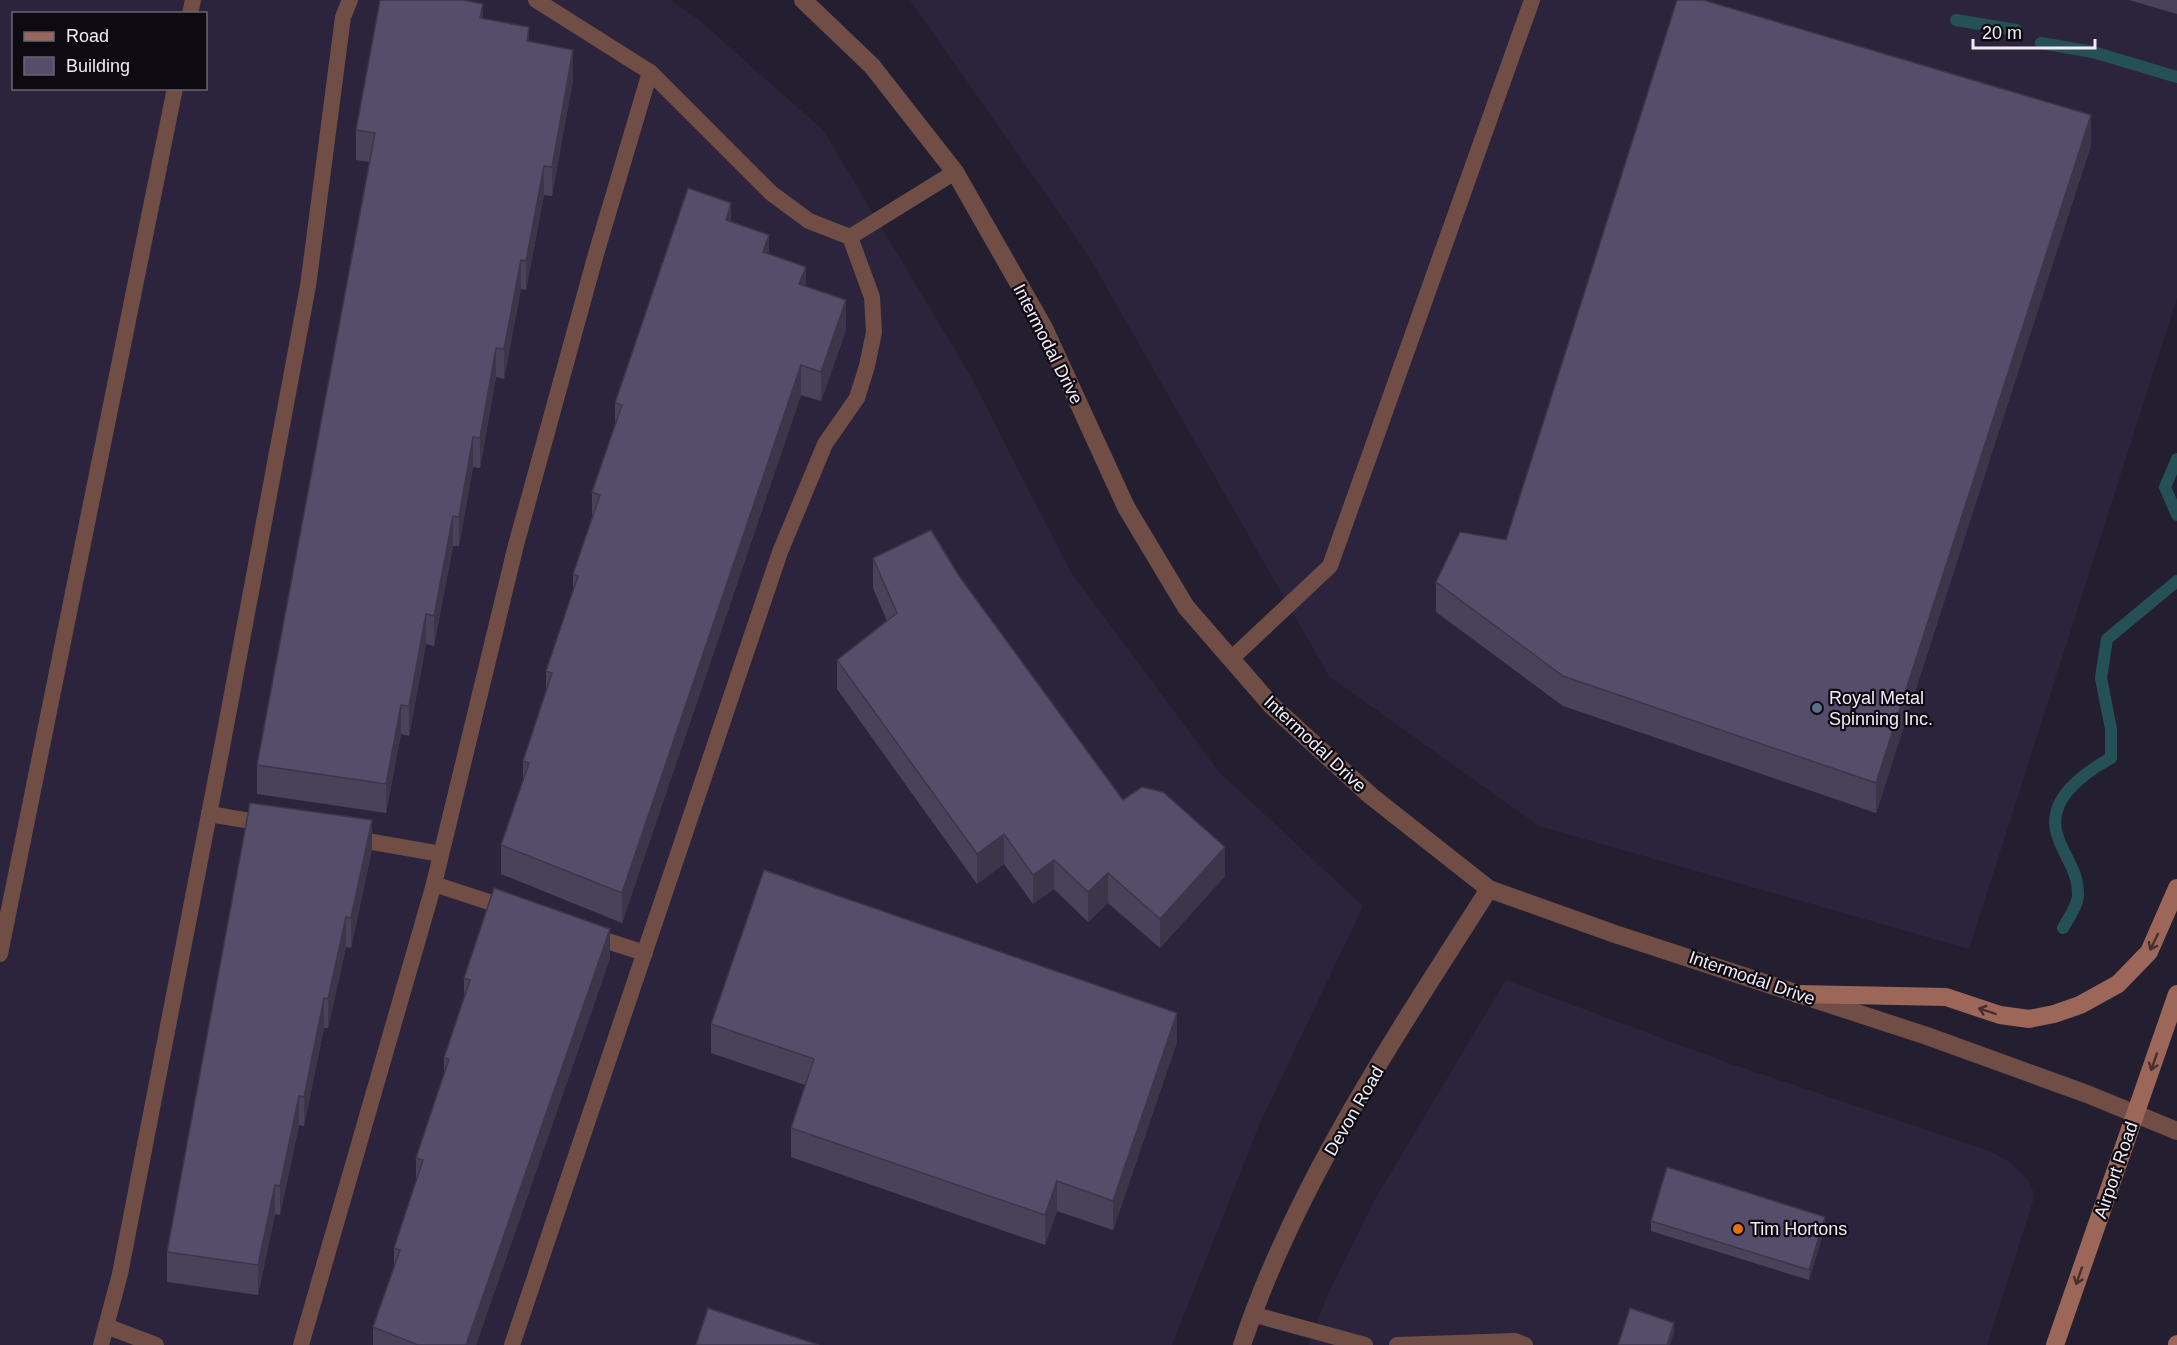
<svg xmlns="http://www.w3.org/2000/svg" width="2177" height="1345" font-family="Arial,sans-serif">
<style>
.built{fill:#2c243c;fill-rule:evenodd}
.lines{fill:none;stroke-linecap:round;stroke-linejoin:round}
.stream{stroke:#255156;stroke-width:12}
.lane{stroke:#704e45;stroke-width:16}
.street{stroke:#704e45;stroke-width:18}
.secondary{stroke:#9c6658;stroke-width:18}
.wall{fill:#4a425b}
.shaded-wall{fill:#3c364a}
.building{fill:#564d6a;stroke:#3c364a;stroke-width:1.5}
.oneway{stroke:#462f2e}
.service-dot{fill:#5c6f8a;stroke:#0d0a12;stroke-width:2}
.food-dot{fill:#e8710a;stroke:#0d0a12;stroke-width:2}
.labels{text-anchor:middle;stroke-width:4.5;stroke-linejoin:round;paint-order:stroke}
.street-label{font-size:18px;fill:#efecf8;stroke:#0d0a12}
.poi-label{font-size:18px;fill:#efecf8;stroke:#0d0a12;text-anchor:start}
</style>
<rect width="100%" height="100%" fill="#241f30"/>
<g class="built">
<path d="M0 0H670L699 20 823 130 970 375 1070 571 1219 772 1363 906 1260 1123 1172 1345H0ZM14 14H206V88H14Z"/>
<polygon points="910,0 2177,0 2177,298 1969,949 1539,826 1329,676 1087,253"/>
<polygon points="1506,980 1731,1064 1990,1151 2011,1163 2027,1179 2034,1193 2033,1201 1987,1345 1308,1345 1329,1292 1374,1201"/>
</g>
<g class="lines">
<g class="stream">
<polyline points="1956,20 2016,30"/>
<polyline points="2041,43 2093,52 2177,77"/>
<polyline points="2177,459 2165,487 2177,515"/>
<path d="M2063 928C2068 919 2078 905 2078 895 2079 871 2063 856 2057 834 2046 799 2084 773 2111 758V729L2101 678 2107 639 2177 581"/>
</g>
<g class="lane">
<polyline points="536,0 650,72 771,193 809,221 850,237 955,172"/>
<polyline points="190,14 193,0"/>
<polyline points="1231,659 1330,566 1532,0"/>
<polyline points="209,814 268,824"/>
<polyline points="350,838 441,854"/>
<polyline points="434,884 510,909"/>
<polyline points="588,935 645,953"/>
<polyline points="0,954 175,88"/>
<polyline points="1252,1314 1365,1345"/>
<polyline points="106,1326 156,1345"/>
<polyline points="101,1345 120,1274 223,742 308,286 343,17 350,0"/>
<polyline points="301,1345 434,884 516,545 596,254 650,72"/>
<polyline points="512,1345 780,552 825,444 857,398 867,366 874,332 872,297 850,237"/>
<polyline points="1397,1345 1515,1341 1525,1345"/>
</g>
<g class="street">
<polyline points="803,0 872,66 955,172 1044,328 1126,507 1186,607 1272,706 1371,796 1489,889 1615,934 1927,1036 2087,1094 2177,1131"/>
<path d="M1242 1345C1296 1183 1398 1032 1489 889"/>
</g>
<g class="secondary">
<polyline points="1797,994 1946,997 2000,1015 2029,1019 2054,1014 2080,1005 2118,984 2149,952 2177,888"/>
<polyline points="2055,1345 2177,994"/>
<polyline points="2177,1345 2177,1344"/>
</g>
</g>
<g class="wall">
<polygon points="2129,0 2177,0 2177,14"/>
<polygon points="483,18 529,42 573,79 552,196 544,195 526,290 521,289 504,379 496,377 480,468 473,467 459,546 453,546 434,646 426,644 409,736 401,734 386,813 257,794 257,765 369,162 356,160 356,130"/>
<polygon points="2091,145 1876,813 1563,706 1436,612 1436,582 1506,540"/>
<polygon points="731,222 806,286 846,330 821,401 801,395 622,923 501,874 501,845 523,781 523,761 546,692 546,671 573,592 573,574 592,517 592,492 615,427 615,403"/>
<polygon points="873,558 959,576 1123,800 1225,876 1160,948 1108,903 1088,922 1054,889 1033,904 1004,864 977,884 837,689 837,660 887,621 873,588"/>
<polygon points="372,849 351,948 346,947 328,1028 324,1028 304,1126 299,1125 280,1215 275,1214 258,1295 167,1282 167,1252"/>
<polygon points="610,958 476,1345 373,1345 373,1327 394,1267 394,1248 416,1182 416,1158 444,1074 444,1058 464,998 464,978"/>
<polygon points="711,1024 1177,1042 1113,1230 1057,1211 1045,1245 791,1157 791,1128 805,1085 711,1053"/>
<polygon points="1651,1221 1825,1227 1809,1280 1651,1231"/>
</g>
<g class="shaded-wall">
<polygon points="483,4 483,33 480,18"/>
<polygon points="529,27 529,56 527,41"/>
<polygon points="573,50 573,79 552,196 552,167"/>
<polygon points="2091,115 2091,145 1876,813 1876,783"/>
<polygon points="544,166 544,195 526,290 526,261"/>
<polygon points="731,203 731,232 726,220"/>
<polygon points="769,235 769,264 763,252"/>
<polygon points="521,260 521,289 504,379 504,349"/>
<polygon points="806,267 806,296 799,284"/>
<polygon points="846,300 846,330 821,401 821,372"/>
<polygon points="496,348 496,377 480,468 480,438"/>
<polygon points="801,365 801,395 622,923 622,893"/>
<polygon points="473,437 473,467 459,546 459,517"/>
<polygon points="453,516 453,546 434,646 434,616"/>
<polygon points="426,614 426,644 409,736 409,706"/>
<polygon points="401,705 401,734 386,813 386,784"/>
<polygon points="372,820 372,849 351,948 351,918"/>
<polygon points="1004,834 1004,864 977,884 977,854"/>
<polygon points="1225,847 1225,876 1160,948 1160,919"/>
<polygon points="1054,860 1054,889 1033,904 1033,875"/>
<polygon points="1108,873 1108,903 1088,922 1088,892"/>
<polygon points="346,917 346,947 328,1028 328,999"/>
<polygon points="610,929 610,958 476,1345 466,1345"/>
<polygon points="324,998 324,1028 304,1126 304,1097"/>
<polygon points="1177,1013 1177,1042 1113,1230 1113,1201"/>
<polygon points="299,1096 299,1125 280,1215 280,1186"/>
<polygon points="1057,1181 1057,1211 1045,1245 1045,1215"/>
<polygon points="275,1185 275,1214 258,1295 258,1265"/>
<polygon points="1825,1217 1825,1227 1809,1280 1809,1270"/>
<polygon points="1674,1323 1674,1333 1670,1345 1667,1345"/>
</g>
<g class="building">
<polygon points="380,0 464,0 483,4 480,18 529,27 527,41 573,50 552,167 544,166 526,261 521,260 504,349 496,348 480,438 473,437 459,517 453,516 434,616 426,614 409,706 401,705 386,784 257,765 375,133 356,130"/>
<polygon points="1677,0 1703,0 2091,115 1876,783 1563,676 1436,582 1460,532 1506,540"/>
<polygon points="688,188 731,203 726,220 769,235 763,252 806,267 799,284 846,300 821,372 801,365 622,893 501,845 529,763 523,761 552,673 546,671 578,576 573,574 600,495 592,492 622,405 615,403"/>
<polygon points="931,530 959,576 1123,800 1142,787 1163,792 1225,847 1160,919 1108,873 1088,892 1054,860 1033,875 1004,834 977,854 837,660 897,613 873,558"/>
<polygon points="250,803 372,820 351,918 346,917 328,999 324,998 304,1097 299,1096 280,1186 275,1185 258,1265 167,1252"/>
<polygon points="764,870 1177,1013 1113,1201 1057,1181 1045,1215 791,1128 814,1059 711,1024"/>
<polygon points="494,888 610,929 466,1345 418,1345 373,1327 400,1250 394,1248 423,1160 416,1158 449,1059 444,1058 470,980 464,978"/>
<polygon points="1667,1167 1825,1217 1809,1270 1651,1221"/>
<polygon points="708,1308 819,1345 696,1345"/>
<polygon points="1630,1308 1674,1323 1667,1345 1618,1345"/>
</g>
<defs><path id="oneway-shaft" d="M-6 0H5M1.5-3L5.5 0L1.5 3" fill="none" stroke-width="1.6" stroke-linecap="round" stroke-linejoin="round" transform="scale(1.5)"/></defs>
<g class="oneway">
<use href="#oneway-shaft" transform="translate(2154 942) rotate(116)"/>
<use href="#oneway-shaft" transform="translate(1987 1011) rotate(-161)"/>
<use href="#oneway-shaft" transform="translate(2154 1062) rotate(109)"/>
<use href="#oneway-shaft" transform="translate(2079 1276) rotate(109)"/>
</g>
<circle class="service-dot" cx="1817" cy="708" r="6"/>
<circle class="food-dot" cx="1738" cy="1229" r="6"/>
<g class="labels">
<g class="street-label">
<text transform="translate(1048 344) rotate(63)" y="6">Intermodal Drive</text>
<text transform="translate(1315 744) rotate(43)" y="6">Intermodal Drive</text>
<text transform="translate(1752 978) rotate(19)" y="6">Intermodal Drive</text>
<text transform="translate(1354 1111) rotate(-60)" y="6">Devon Road</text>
<text transform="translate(2116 1170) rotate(-71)" y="6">Airport Road</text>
</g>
<g class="poi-label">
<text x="1829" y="704">Royal Metal<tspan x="1829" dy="21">Spinning Inc.</tspan></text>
<text x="1750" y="1235">Tim Hortons</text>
</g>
</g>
<rect x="12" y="12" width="195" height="78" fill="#0d0a12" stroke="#67646e" stroke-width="1.5"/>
<rect x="24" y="32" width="30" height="9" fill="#9c6658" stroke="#67646e" stroke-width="1.5"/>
<text x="66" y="42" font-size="18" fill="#efecf8">Road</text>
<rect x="24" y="57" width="30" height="18" fill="#564d6a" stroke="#67646e" stroke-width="1.5"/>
<text x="66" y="72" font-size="18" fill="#efecf8">Building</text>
<path d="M1973 39v9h122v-9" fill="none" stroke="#efecf8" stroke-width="3"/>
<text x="1982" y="39" font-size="18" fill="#efecf8" stroke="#0d0a12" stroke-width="4.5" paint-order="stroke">20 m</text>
</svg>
